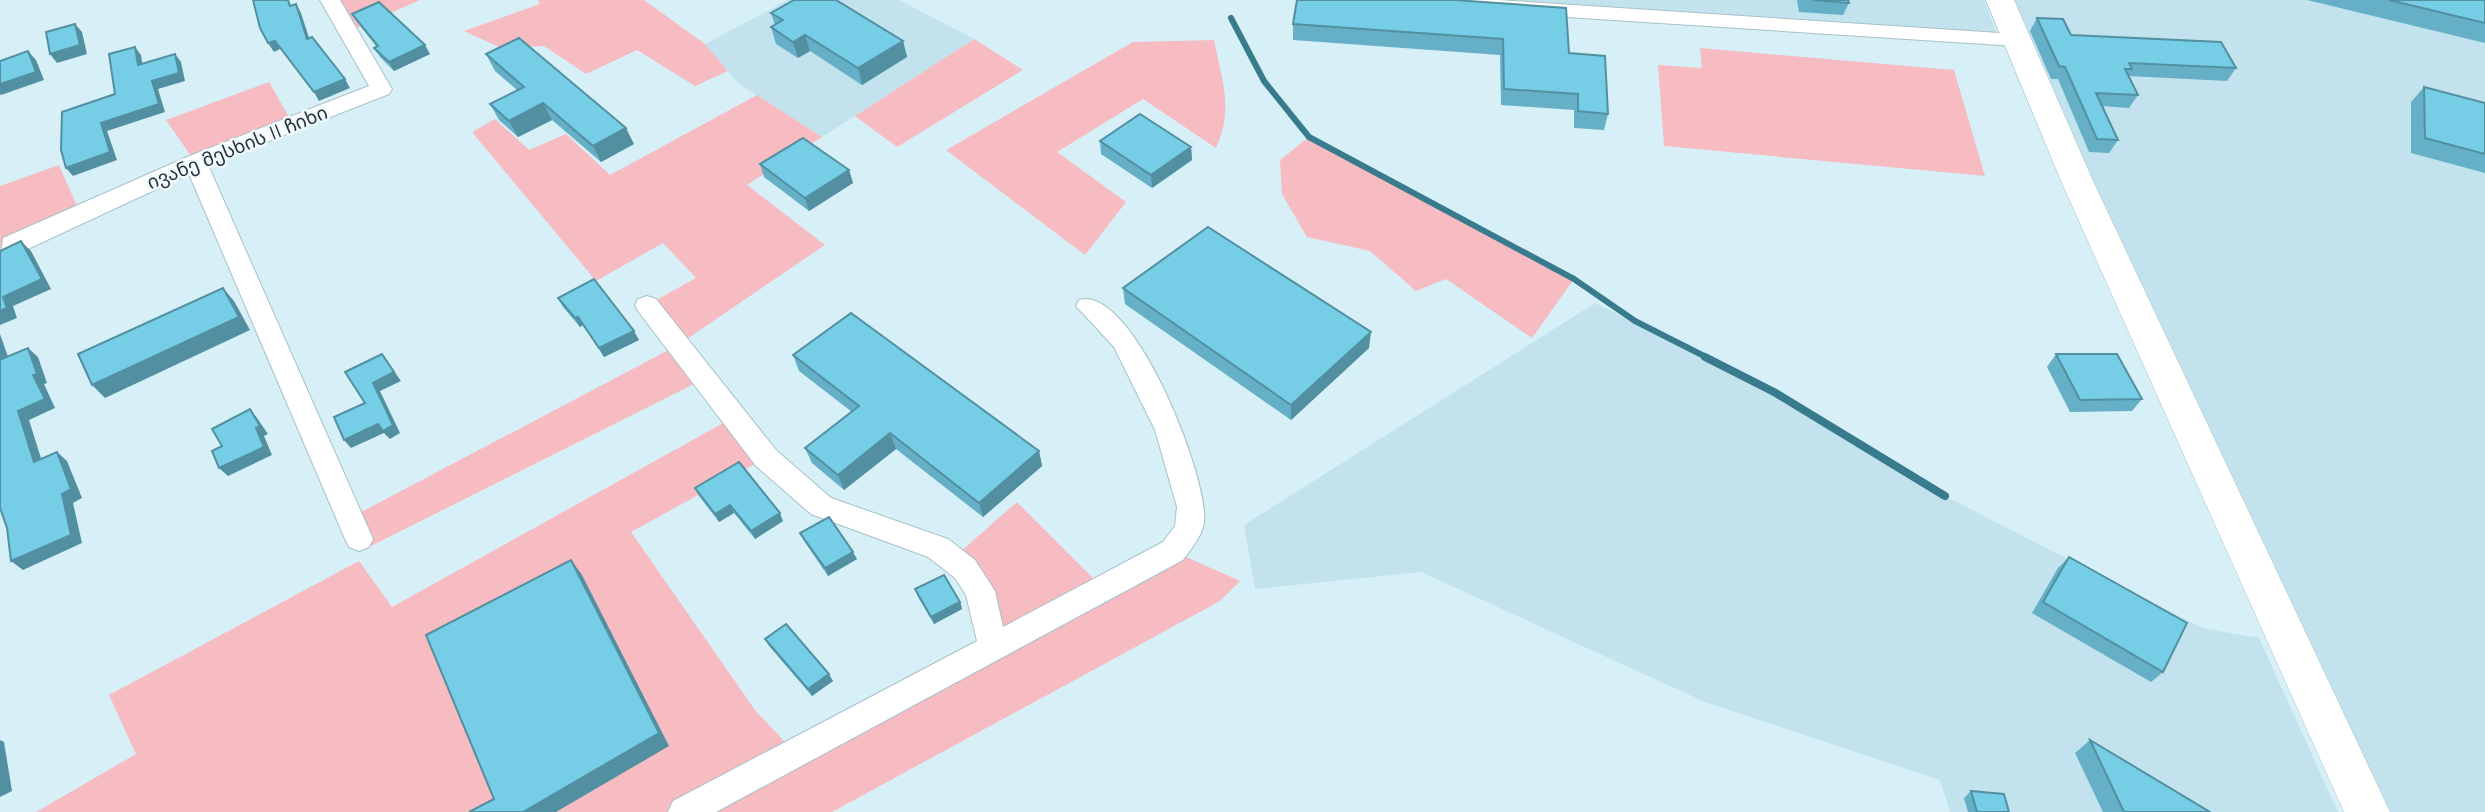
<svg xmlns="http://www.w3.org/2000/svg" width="2485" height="812" font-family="Montserrat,'Noto Sans Georgian',sans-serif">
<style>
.built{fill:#c2e3ed}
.green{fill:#f7bbc2}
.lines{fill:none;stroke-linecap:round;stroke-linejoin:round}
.stream-far1{stroke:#387b8c;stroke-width:6}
.stream{stroke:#387b8c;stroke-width:8}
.street-casing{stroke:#a8c0c8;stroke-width:2}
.secondary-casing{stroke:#a8c0c8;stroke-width:1}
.street{fill:#fff;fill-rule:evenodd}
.secondary{fill:#fff;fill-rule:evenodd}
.wall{fill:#65b0c6}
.shaded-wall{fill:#5290a1}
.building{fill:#75cde6;stroke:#5290a1;stroke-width:2}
.labels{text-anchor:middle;stroke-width:5;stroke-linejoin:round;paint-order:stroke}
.street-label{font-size:19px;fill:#283235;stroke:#f0fafe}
</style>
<rect width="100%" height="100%" fill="#d7f0f8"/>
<g class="built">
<polygon points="788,0 899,0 974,39 822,137 739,84 705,44"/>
<polygon points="1518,0 1984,0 1997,34 1549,5"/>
<polygon points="2006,0 2485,0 2485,812 2389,812"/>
<polygon points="1595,303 1774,392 1945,496 2202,628 2259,638 2338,812 1950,812 1940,780 1705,702 1421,572 1255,589 1244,525"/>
</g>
<g class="green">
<polygon points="339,0 420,0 348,32"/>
<polygon points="538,0 644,0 705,44 728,71 695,86 637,50 586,74 544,46 501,48 464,31 540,4"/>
<polygon points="974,39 1023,70 897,147 855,116"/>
<path d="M1214 40C1222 81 1234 108 1216 148L1143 99 1057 152 1126 202 1085 255 946 150 1133 42Z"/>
<polygon points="1700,48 1954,70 1985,176 1664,146 1658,65 1702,68"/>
<polygon points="269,82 293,124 195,162 166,120"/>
<polygon points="757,95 822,137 747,185 825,245 678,345 704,379 363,550 350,518 678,345 647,305 696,278 663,243 596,281 472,132 495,119 529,150 566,134 610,175"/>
<polygon points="1309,137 1574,279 1532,338 1446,279 1416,291 1370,251 1307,237 1282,194 1280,160"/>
<polygon points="59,165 80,213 0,253 0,186"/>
<polygon points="734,417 766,458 631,532 755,710 795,753 993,647 952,559 1017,502 1103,588 1173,551 1240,581 1220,601 832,812 36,812 136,754 109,695 359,561 392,607"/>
</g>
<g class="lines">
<polyline class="stream-far1" points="1231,18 1264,81 1309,137 1574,279 1635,321 1708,358"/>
<polyline class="stream" points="1705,357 1774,392 1945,496"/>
<defs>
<g id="street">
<polygon points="320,0 340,0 392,89 389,94 208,165 373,539 369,547 359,551 349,547 345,539 189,174 0,262 3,238 187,157 369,86"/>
<polygon points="1453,0 1499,0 2015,34 2025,40 2015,46 1504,13 1456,4"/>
<path d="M647 296 656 299 776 450 831 498 948 539 975 560 995 591 1003 627 1163 542 1175 526 1177 507 1155 430 1114 347 1076 306 1079 300C1132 283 1210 479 1204 523 1202 536 1191 549 1183 560L716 812H668L673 801 977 641 966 595 955 578 928 557 811 514 756 466 638 311 635 305 638 299Z"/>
</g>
<polygon id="secondary" points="1986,0 2014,0 2093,181 2390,812 2344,812 2061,181"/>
</defs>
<use href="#street" class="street-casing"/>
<use href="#secondary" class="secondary-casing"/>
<use href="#street" class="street"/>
<use href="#secondary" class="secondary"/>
</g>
<g class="wall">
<polygon points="1455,0 1569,53 1608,114 1604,130 1574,128 1574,110 1501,105 1500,55 1293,40 1293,24"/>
<polygon points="1797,0 1848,0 1849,3 1843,15 1799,12"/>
<polygon points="2307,0 2485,0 2485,43"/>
<polygon points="771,13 903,41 907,57 862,85 810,51 798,58 776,44 771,27 775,25"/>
<polygon points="352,14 430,54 394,71 380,57 374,48 377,47 357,22"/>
<polygon points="2037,18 2071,35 2236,68 2227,81 2128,76 2138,95 2129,108 2102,106 2118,140 2109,153 2089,152 2058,79 2051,79 2030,31"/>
<polygon points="486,54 634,144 601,162 552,120 518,137 499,120 490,104 517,90 495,71"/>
<polygon points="2424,87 2485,103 2485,175 2485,173 2411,153 2411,102"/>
<polygon points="1100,141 1191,147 1192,160 1152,188 1101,154"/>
<polygon points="760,164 849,170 853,183 809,211 764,177"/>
<polygon points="1123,288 1369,348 1291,420 1125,304"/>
<polygon points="558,298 639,340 604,357 583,325 580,327 563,307"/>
<polygon points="2056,354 2142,399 2132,411 2070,412 2047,367"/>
<polygon points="793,355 1039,451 1042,466 983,517 896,449 844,490 812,463 805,448 852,412 799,371"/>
<polygon points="695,488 783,521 755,539 734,513 719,522 699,496"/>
<polygon points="800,533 857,559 828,576 804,541"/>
<polygon points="2069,557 2163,672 2151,682 2032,613 2058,568"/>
<polygon points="915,589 960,602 962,609 934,624 918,597"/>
<polygon points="765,639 833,681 812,696 769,646"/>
<polygon points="2090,740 2210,812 2103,812 2075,753"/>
<polygon points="1971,791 2009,812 1968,812 1964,798"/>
</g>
<g class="shaded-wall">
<polygon points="296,4 301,13 312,47 307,39"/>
<polygon points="75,24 82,32 87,54 57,63 50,54"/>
<polygon points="805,35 810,51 798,58 793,42"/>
<polygon points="275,41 280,49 274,52 268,43"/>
<polygon points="903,41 907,57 862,85 858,68"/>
<polygon points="425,45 430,54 394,71 389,62"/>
<polygon points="135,47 141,55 144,73 138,65"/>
<polygon points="28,51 36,60 44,80 1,95 0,94 0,84"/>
<polygon points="175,54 181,62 185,81 158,89 165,112 107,131 117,160 73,176 66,168 101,123 152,81"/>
<polygon points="345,79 350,88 319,101 314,92"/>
<polygon points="543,103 552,120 518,137 509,121"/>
<polygon points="626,128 634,144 601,162 593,146"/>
<polygon points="1191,147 1192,160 1152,188 1151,175"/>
<polygon points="849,170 853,183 809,211 805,198"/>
<polygon points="21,241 31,251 51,289 13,306 17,318 0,325 0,311 3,297"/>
<polygon points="223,288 234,301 250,330 105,398 92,385"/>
<polygon points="578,317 583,325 580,327 575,318"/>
<polygon points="634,331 639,340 604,357 599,348"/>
<polygon points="1371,332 1369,348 1291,420 1291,405"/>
<polygon points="0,334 12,368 2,359 0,354"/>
<polygon points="28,348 38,357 47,383 44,384 55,408 29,420 45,471 34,462 18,411 33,375"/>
<polygon points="382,354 401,381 380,391 400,433 390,439 384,433 351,448 344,440 378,424 373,383"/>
<polygon points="250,409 257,418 268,434 264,436 272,455 228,476 219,468 256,428"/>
<polygon points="890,433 896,449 844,490 838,475"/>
<polygon points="1039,451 1042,466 983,517 979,503"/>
<polygon points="57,452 67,461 82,498 73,503 82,543 23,570 11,561 62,494"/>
<polygon points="730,505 734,513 719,522 715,514"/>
<polygon points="780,513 783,521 755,539 751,531"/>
<polygon points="853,552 857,559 828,576 825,568"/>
<polygon points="571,560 582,575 669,746 556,812 523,812"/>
<polygon points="960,602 962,609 934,624 931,617"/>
<polygon points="829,674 833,681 812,696 808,689"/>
<polygon points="0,740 4,742 12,791 0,797"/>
</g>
<g class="building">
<polygon points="253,0 288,0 290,6 296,4 307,39 312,37 345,79 314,92 275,41 268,43 260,28"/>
<polygon points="794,0 836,0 903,41 858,68 805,35 793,42 771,27 783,20 771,13"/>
<polygon points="1297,0 1455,0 1566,8 1569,53 1605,56 1608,114 1578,111 1578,94 1504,89 1503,39 1293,24"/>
<polygon points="1813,0 1848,0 1849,3"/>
<polygon points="2389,0 2485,0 2485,23"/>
<polygon points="379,2 425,45 389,62 374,48 378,46 352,14"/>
<polygon points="2037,18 2063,19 2071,35 2221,42 2236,68 2129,63 2132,69 2125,69 2138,95 2096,93 2118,140 2097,139 2065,67 2059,66"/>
<polygon points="75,24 80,45 50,54 46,32"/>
<polygon points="519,38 626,128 593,146 543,103 509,121 490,104 524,87 486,54"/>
<polygon points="135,47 138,65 175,54 179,73 152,81 159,104 101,123 110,152 66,168 61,150 62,112 115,94 109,54"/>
<polygon points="28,51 36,72 0,84 0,61"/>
<polygon points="2424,87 2485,103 2485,154 2425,138"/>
<polygon points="1140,114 1191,147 1151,175 1100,141"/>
<polygon points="803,138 849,170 805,198 760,164"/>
<polygon points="1208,227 1371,332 1291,405 1123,288"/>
<polygon points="21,241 42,279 3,297 7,308 0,311 0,251"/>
<polygon points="594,279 634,331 599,348 578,317 575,318 558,298"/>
<polygon points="223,288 239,317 92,385 78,354"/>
<polygon points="851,313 1039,451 979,503 890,433 838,475 805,448 859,406 793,355"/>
<polygon points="28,348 37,374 33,375 45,399 18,411 34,462 57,452 71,489 62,494 71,535 11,561 7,528 0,508 0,354 2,359"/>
<polygon points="382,354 394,372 373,383 393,425 383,431 378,424 344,440 334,417 365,403 345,372"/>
<polygon points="2056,354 2117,354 2142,399 2080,400"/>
<polygon points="250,409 260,426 256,428 264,447 219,468 212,451 222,446 212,429"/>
<polygon points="739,462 780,513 751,531 730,505 715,514 695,488"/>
<polygon points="829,517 853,552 825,568 800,533"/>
<polygon points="2069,557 2187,623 2163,672 2043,602"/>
<polygon points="571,560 659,733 523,812 469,812 494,799 426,635"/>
<polygon points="944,575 960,602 931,617 915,589"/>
<polygon points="786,624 829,674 808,689 765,639"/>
<polygon points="2090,740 2210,812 2124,812"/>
<polygon points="1971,791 2004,794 2009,812 1977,812"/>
</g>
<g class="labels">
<g class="street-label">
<text transform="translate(237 147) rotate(-22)" y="7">ივანე მესხის II ჩიხი</text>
</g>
</g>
</svg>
